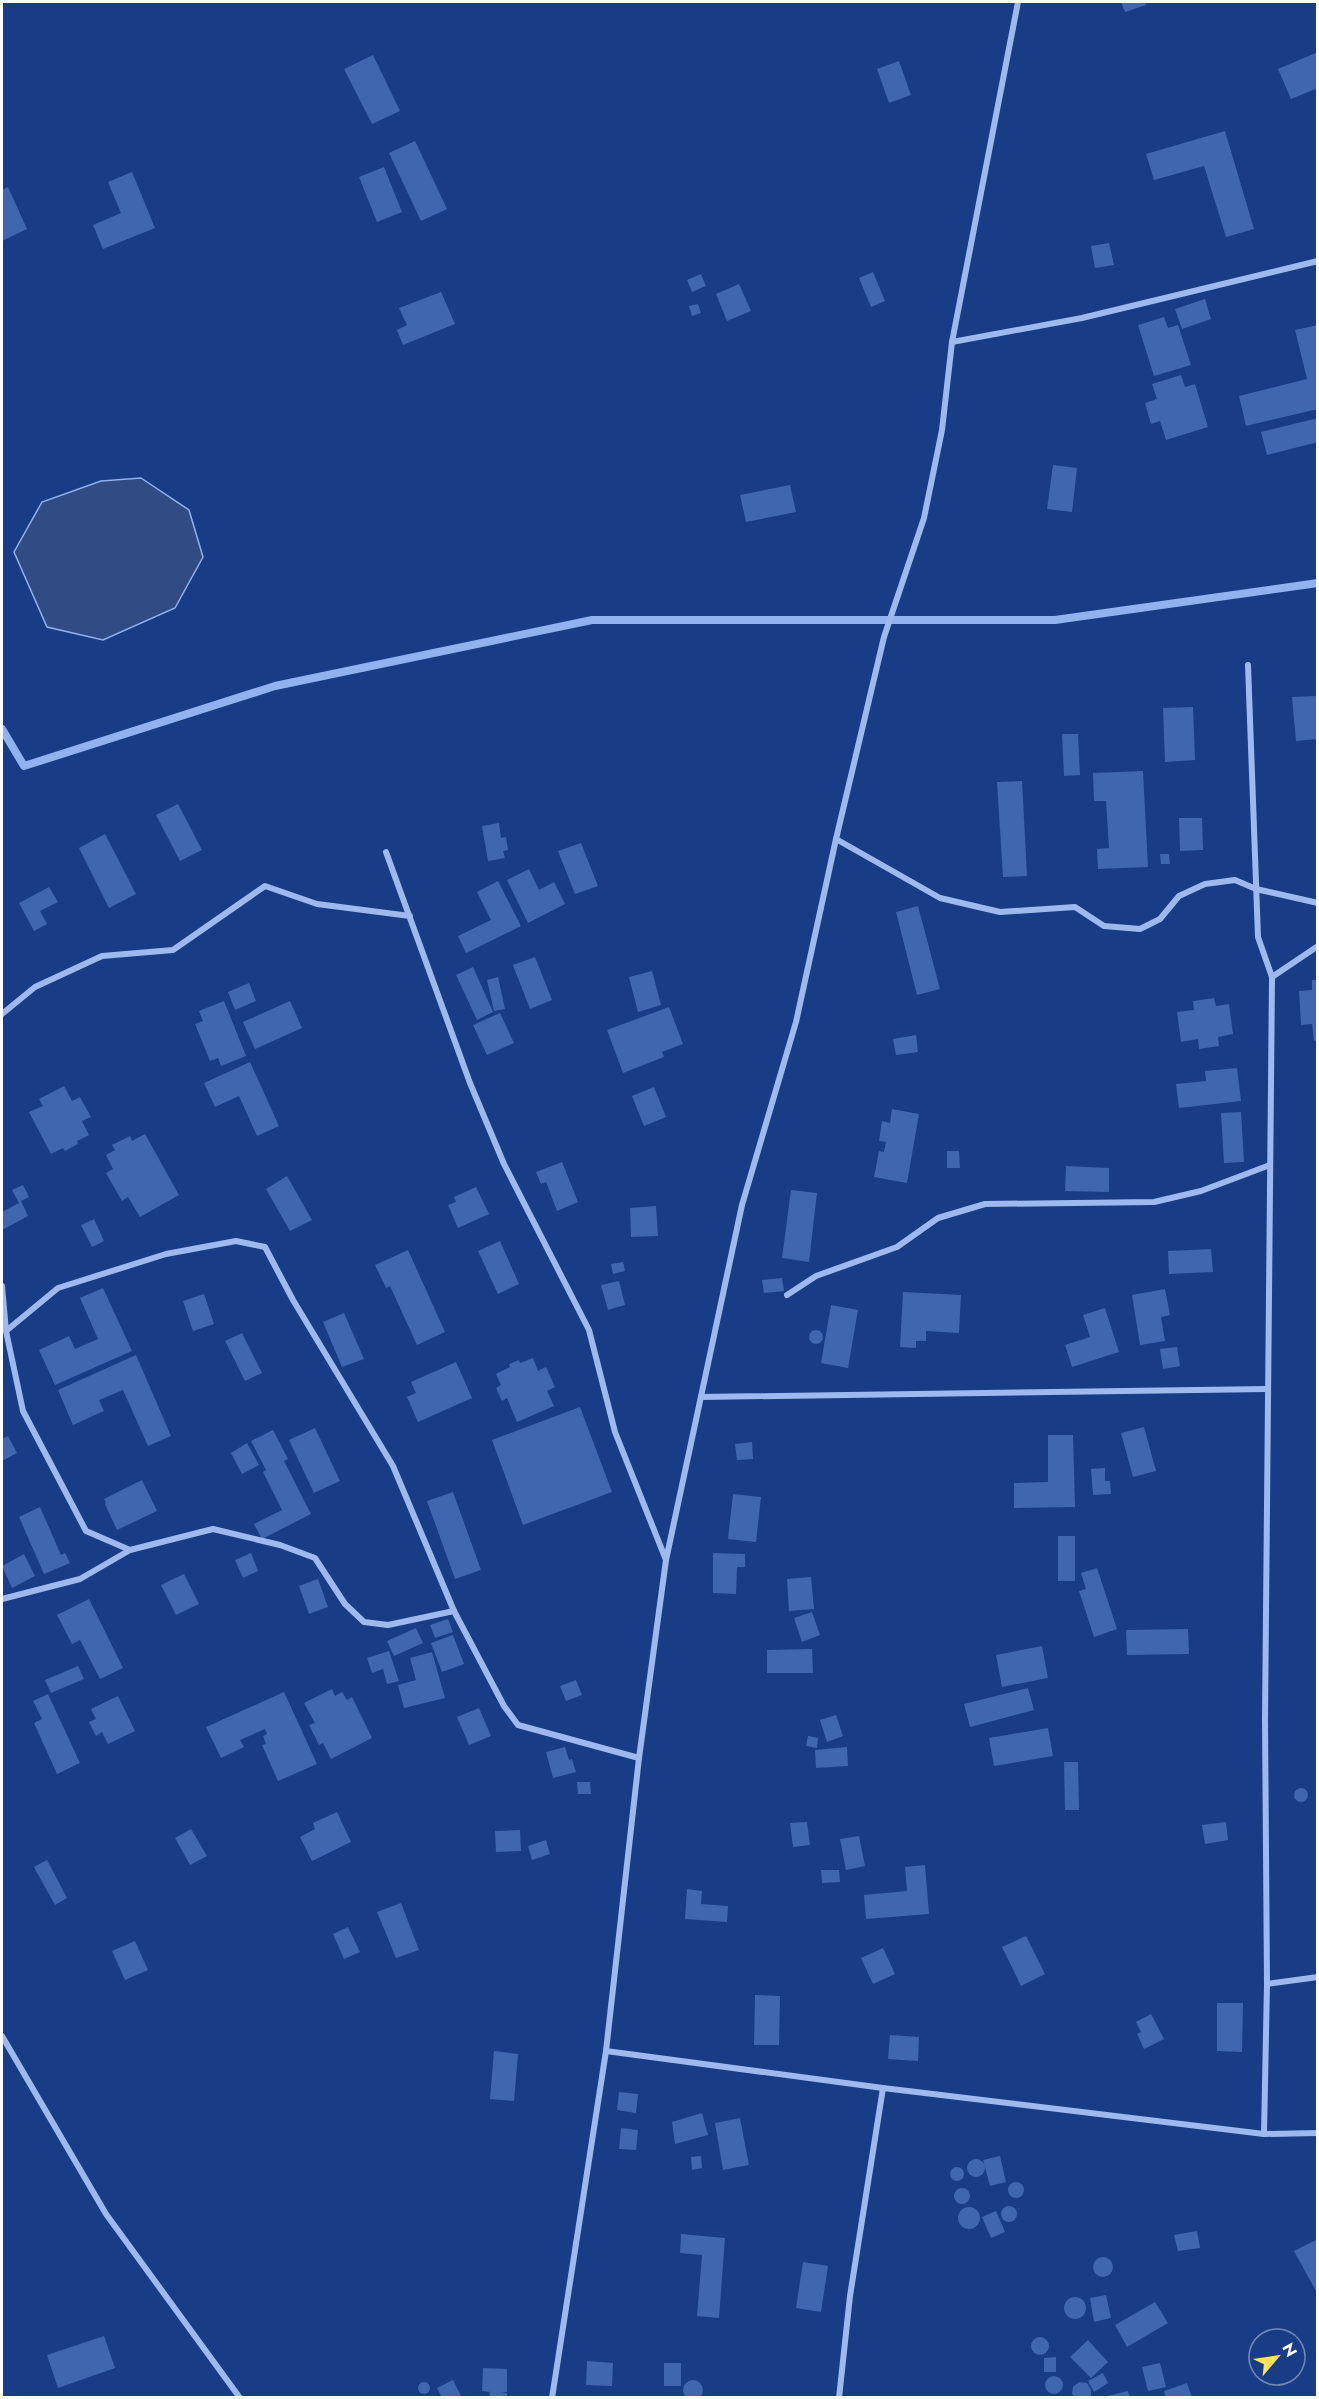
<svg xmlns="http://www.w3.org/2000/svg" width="1319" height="2399" font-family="Jost,sans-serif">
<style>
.water{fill:#314c84;stroke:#91b2ef;stroke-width:1.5}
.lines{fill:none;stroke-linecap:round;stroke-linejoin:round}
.stream{stroke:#91b2ef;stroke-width:8}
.building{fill:#4066b0}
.street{stroke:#9eb9ed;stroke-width:6}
</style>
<rect width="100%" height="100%" fill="#183c86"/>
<polygon class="water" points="141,478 189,510 203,557 175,608 103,640 47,627 14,552 42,502 101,481"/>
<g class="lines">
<polyline class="stream" points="2,729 24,766 275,686 592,620 1055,620 1318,583"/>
</g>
<g class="building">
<polygon points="1121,2 1145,2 1146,5 1125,12"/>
<polygon points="1318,52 1318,88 1291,99 1278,69"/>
<polygon points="373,55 400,111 372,124 344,69"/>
<polygon points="899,61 911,95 889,103 877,69"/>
<polygon points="1225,131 1254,229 1226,237 1204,166 1154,180 1146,154"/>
<polygon points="415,141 447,209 421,221 389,153"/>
<polygon points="384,167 402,212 377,222 359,177"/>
<polygon points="132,172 155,228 103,249 93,225 121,213 108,182"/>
<polygon points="8,187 27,229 2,241 2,190"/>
<polygon points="1109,243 1114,265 1095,268 1091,246"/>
<polygon points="873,272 885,301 871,307 859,278"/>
<polygon points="701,274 706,286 692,292 687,280"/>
<polygon points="739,284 751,311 727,321 716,294"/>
<polygon points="441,292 455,324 403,345 397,330 407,325 399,308"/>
<polygon points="1205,299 1211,319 1182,329 1175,309"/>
<polygon points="698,304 701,313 692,316 689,306"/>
<polygon points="1164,317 1168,328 1178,325 1191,365 1154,376 1138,325"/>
<polygon points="1318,325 1318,409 1246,426 1239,396 1307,379 1295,330"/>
<polygon points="1181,375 1185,387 1195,384 1208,427 1166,440 1160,421 1151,424 1145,403 1157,399 1152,384"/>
<polygon points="1318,418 1318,442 1267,455 1261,432"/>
<polygon points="1053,465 1077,468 1072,512 1047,509"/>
<polygon points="790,485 796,512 746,522 740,495"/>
<polygon points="1316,696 1318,739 1296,741 1292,697"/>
<polygon points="1193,707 1195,760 1165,762 1163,708"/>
<polygon points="1062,734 1078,734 1080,775 1064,776"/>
<polygon points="1143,771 1148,867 1098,869 1097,849 1109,848 1106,801 1094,801 1093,773"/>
<polygon points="1022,781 1027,876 1003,877 997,782"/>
<polygon points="178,804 202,850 180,861 156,815"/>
<polygon points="1179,818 1202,818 1203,850 1180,851"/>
<polygon points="499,823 501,838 506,837 508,850 503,851 505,858 488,861 482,826"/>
<polygon points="105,834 136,894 109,908 79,848"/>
<polygon points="581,843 598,886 575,894 558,851"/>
<polygon points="1160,854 1169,854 1170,864 1161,864"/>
<polygon points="529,869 539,890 554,882 565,904 528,923 507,880"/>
<polygon points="498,881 521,926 466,953 458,936 491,920 477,892"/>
<polygon points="49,887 58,902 40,911 47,924 34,931 19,903"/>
<polygon points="918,906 940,989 917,995 896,912"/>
<polygon points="535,957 552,1000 530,1009 513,965"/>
<polygon points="473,967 493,1012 477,1020 456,975"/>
<polygon points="652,971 661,1005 638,1012 629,977"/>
<polygon points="498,977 505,1009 494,1011 487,980"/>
<polygon points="1312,980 1318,980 1318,1040 1314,1041 1312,1024 1301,1025 1299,991 1312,990"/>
<polygon points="249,983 256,1001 235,1010 228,992"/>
<polygon points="1214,998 1216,1006 1229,1004 1233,1034 1218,1037 1219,1046 1199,1049 1198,1039 1181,1042 1177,1012 1194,1010 1193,1001"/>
<polygon points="224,1001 246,1056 221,1066 218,1058 210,1061 195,1024 203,1021 199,1011"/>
<polygon points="290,1001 302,1028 255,1049 243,1022"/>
<polygon points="669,1007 683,1044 662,1052 664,1057 623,1073 607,1030"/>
<polygon points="500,1013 514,1043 487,1055 473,1025"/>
<polygon points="916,1035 918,1052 896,1055 893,1039"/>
<polygon points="250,1062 279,1126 257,1136 239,1096 215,1107 204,1083"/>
<polygon points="1237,1068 1241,1101 1179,1108 1176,1084 1206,1081 1205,1071"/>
<polygon points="64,1086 72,1101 80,1097 91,1117 82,1121 89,1135 77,1141 78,1144 65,1151 63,1148 51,1154 29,1112 43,1106 39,1099"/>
<polygon points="654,1087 666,1117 644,1126 632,1096"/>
<polygon points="892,1109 919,1114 907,1183 874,1177 879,1151 884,1152 886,1142 879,1141 882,1121 890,1123"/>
<polygon points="1241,1112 1244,1162 1224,1163 1221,1113"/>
<polygon points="145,1134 179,1195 140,1217 128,1197 122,1201 106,1173 113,1169 106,1155 115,1150 112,1145 130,1136 132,1141"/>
<polygon points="947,1151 959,1151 960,1168 947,1168"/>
<polygon points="562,1162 578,1202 557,1211 546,1182 541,1184 536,1172"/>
<polygon points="1066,1166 1109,1168 1109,1192 1065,1191"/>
<polygon points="287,1176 312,1220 290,1231 266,1189"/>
<polygon points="23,1185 29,1197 21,1201 28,1216 2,1230 2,1212 19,1203 12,1190"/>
<polygon points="476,1187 489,1214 458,1228 448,1205 456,1202 454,1197"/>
<polygon points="791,1190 817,1193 809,1262 782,1258"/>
<polygon points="656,1206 658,1236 631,1237 630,1208"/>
<polygon points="94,1219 104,1241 92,1247 81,1225"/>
<polygon points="500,1241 519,1284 498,1294 478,1251"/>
<polygon points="1211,1249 1213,1272 1169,1274 1168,1251"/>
<polygon points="408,1250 445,1332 417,1345 390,1286 386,1288 375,1265"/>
<polygon points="623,1262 625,1271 613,1274 611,1264"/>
<polygon points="782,1278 784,1291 764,1293 762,1280"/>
<polygon points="619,1281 625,1305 608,1310 601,1285"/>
<polygon points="103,1288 132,1351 55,1385 39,1350 69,1336 75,1349 98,1339 80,1298"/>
<polygon points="1165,1289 1170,1315 1161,1317 1165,1341 1140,1345 1132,1295"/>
<polygon points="903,1292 961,1295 959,1333 926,1331 926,1341 916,1341 916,1348 900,1347"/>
<polygon points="204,1294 214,1324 193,1331 183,1301"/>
<polygon points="831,1305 858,1310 848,1368 821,1363"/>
<polygon points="1105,1308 1119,1352 1072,1367 1065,1345 1090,1337 1083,1315"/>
<polygon points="344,1313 364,1359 342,1367 323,1322"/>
<circle cx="816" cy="1337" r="7"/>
<polygon points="242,1333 262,1373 245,1381 225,1341"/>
<polygon points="1177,1347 1180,1366 1163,1369 1160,1349"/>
<polygon points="136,1355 171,1436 148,1446 123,1390 99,1400 104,1411 73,1425 58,1390"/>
<polygon points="533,1358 538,1371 546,1367 555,1387 547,1391 554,1406 517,1422 507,1398 502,1401 496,1388 501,1385 496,1374 510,1367 509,1364 519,1360 520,1363"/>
<polygon points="456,1362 472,1398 418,1422 407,1397 416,1393 411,1382"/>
<polygon points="580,1407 612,1492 523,1525 492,1440"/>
<polygon points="1144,1427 1156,1471 1133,1477 1121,1433"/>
<polygon points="315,1428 340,1481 314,1493 289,1440"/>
<polygon points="273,1430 288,1459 284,1461 311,1514 262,1539 254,1524 282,1510 263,1472 266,1470 251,1441"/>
<polygon points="1048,1435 1073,1435 1075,1507 1014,1508 1014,1483 1048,1482"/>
<polygon points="8,1436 17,1453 2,1461 2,1439"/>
<polygon points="752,1442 753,1459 737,1460 735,1444"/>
<polygon points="247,1443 259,1465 242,1474 231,1453"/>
<polygon points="1105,1468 1105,1481 1110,1481 1111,1494 1093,1495 1091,1469"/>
<polygon points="142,1480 157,1511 117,1530 105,1504 106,1503 104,1499"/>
<polygon points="453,1492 481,1570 455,1579 427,1501"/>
<polygon points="733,1494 761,1497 756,1542 728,1539"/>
<polygon points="40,1507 61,1555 65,1553 70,1563 44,1574 19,1517"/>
<rect x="1058" y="1536" width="17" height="45"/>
<polygon points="251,1553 258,1571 243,1578 235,1560"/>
<polygon points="713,1553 745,1554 745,1567 737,1567 736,1594 713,1593"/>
<polygon points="24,1554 35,1576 12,1588 2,1566"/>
<polygon points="1097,1568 1117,1629 1094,1637 1079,1591 1086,1589 1081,1573"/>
<polygon points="184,1574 199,1604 176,1615 161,1585"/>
<polygon points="811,1577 814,1609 789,1611 787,1579"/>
<polygon points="318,1579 328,1607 309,1614 299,1586"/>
<polygon points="89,1599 123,1668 100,1679 80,1640 72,1644 57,1615"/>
<polygon points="812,1612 820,1635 802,1642 794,1618"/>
<polygon points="448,1619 453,1632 435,1638 430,1625"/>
<polygon points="416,1628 423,1643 394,1656 387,1641"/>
<polygon points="1188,1629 1189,1654 1127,1655 1126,1630"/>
<polygon points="453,1635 464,1664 442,1672 431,1643"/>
<polygon points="1042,1646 1048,1678 1002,1687 996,1655"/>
<polygon points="812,1649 813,1673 767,1673 767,1650"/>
<polygon points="389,1651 399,1681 387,1684 383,1669 372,1673 367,1658"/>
<polygon points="432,1652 445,1698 404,1708 398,1685 416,1680 410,1658"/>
<polygon points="78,1666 84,1679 51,1693 45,1680"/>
<polygon points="576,1680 582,1695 566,1701 560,1686"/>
<polygon points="1028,1688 1034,1710 970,1727 964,1704"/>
<polygon points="332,1689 335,1696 342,1692 347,1700 352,1697 372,1738 331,1759 323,1743 319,1745 309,1725 315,1723 304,1703"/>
<polygon points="284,1692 317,1764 278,1781 262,1745 266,1744 263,1736 267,1734 265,1729 240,1740 244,1747 221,1758 206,1727"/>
<polygon points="48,1694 80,1763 57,1774 34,1723 42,1719 33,1701"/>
<polygon points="118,1696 135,1731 108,1744 102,1732 96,1736 89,1722 96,1719 91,1709"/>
<polygon points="479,1708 491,1736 469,1745 457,1717"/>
<polygon points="836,1715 843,1736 827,1742 820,1720"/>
<polygon points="1048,1728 1053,1756 994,1766 989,1738"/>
<polygon points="808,1736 818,1738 817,1748 806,1746"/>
<polygon points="565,1747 569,1760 572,1759 576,1772 553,1778 546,1752"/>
<polygon points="847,1747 848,1766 816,1768 815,1750"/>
<polygon points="1064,1762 1078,1762 1079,1810 1065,1810"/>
<polygon points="577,1782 590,1782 591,1794 578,1794"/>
<circle cx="1301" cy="1795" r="7"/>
<polygon points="337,1812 351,1842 312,1861 300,1837 315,1829 313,1823"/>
<polygon points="807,1822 810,1845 793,1847 790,1823"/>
<polygon points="1226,1822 1228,1840 1205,1844 1202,1825"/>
<polygon points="191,1829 207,1856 190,1865 175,1838"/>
<polygon points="520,1830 521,1851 496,1852 495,1831"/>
<polygon points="859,1836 865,1866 846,1870 840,1839"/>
<polygon points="546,1840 550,1854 532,1860 528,1846"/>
<polygon points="47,1860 67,1898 55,1905 34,1867"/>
<polygon points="925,1865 929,1914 866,1919 864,1895 907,1891 905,1867"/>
<polygon points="821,1870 839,1870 840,1882 822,1883"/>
<polygon points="687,1889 702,1891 701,1904 728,1906 727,1922 685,1919"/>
<polygon points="401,1903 419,1950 396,1958 377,1912"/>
<polygon points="348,1927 360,1952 344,1959 333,1934"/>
<polygon points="1026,1936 1045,1974 1021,1986 1002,1947"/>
<polygon points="135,1941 148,1970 125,1980 112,1951"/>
<polygon points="883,1948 895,1974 873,1984 861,1958"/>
<polygon points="755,1995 780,1996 779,2045 754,2045"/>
<polygon points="1217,2003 1243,2003 1242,2052 1217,2051"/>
<polygon points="1151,2014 1164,2039 1144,2049 1137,2034 1141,2032 1136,2022"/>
<polygon points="890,2035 919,2037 918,2061 888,2059"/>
<polygon points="494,2051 518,2054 514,2101 490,2099"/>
<polygon points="619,2092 638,2094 636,2113 617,2110"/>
<polygon points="702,2113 708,2135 675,2144 672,2122"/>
<polygon points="740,2118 749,2165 723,2170 715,2123"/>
<polygon points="621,2128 638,2130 636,2150 619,2149"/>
<polygon points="701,2156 702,2168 692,2170 691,2157"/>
<polygon points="1000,2156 1006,2182 990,2186 983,2160"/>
<circle cx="976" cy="2168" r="9"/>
<circle cx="957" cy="2174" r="7"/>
<circle cx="1016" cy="2190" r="8"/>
<circle cx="962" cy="2196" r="8"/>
<circle cx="1009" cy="2214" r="8"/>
<circle cx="969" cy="2218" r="11"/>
<polygon points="996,2211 1005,2232 991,2238 982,2217"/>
<polygon points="1197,2231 1200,2248 1178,2251 1174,2235"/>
<polygon points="681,2234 725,2238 719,2318 697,2316 702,2255 680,2253"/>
<polygon points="1318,2239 1318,2290 1316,2291 1294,2251"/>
<circle cx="1103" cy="2267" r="10"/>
<polygon points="803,2262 828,2266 821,2312 796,2308"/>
<polygon points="1106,2295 1111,2318 1094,2322 1090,2298"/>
<circle cx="1075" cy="2308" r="11"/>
<polygon points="1155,2302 1168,2323 1127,2347 1115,2325"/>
<polygon points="104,2336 115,2368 58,2388 47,2355"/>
<circle cx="1040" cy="2346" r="9"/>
<polygon points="1088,2340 1108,2362 1091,2378 1070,2357"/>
<polygon points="1056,2357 1056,2372 1044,2372 1044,2358"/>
<polygon points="587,2361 613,2363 612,2386 586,2385"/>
<rect x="664" y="2363" width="17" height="23"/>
<polygon points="1160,2363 1166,2387 1148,2391 1142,2367"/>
<polygon points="483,2368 507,2369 507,2392 500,2393 507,2393 507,2398 489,2398 490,2392 482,2391"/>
<polygon points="1103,2373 1108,2383 1094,2392 1088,2381"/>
<circle cx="1054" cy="2385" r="9"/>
<polygon points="453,2380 462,2398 442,2398 437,2388"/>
<circle cx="693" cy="2390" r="10"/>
<circle cx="424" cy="2388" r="6"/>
<polygon points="1079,2382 1087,2383 1091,2390 1091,2397 1075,2398 1072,2394 1073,2387"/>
<polygon points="1187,2383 1192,2398 1166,2398 1164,2391"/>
<polygon points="1128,2391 1130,2398 1103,2398 1103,2397"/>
</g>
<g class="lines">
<g class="street">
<polyline points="952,342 1082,318 1318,261"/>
<polyline points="1248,665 1258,937 1272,977"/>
<polyline points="836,839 940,898 1000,912 1075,907 1104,926 1140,929 1160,919 1179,896 1205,884 1235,880 1256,889 1318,903"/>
<polyline points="386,852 470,1083 504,1164 589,1330 615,1432 666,1560"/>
<polyline points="2,1014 35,987 102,956 173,950 265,886 317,904 410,916"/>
<polyline points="2,1286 6,1331 23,1411 86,1531 130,1550"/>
<polyline points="787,1295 816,1276 897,1247 938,1218 985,1204 1154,1202 1201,1191 1270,1165"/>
<polyline points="6,1331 58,1288 166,1254 236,1241 265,1247 293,1300 393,1466 454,1611 504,1706 518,1725 639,1758"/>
<polyline points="701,1397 1268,1389"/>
<polyline points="2,1599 80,1579 130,1550 213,1529 280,1545 315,1558 345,1604 364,1622 388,1625 454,1611"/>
<polyline points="1267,1984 1318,1977"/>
<polyline points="2,2036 106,2214 240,2398"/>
<polyline points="606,2051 883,2088 1264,2134 1318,2133"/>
<polyline points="1264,2134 1267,1984 1265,1719 1272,977 1318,946"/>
<polyline points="552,2398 606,2051 639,1758 666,1560 742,1205 796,1022 836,839 884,637 924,518 942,430 952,342 1018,2"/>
<polyline points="839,2398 850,2296 883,2088"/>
</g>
</g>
<rect width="1319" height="2399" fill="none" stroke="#ffffff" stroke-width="6"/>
<g transform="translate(1277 2357) rotate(61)"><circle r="28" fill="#183c86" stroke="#748ab6" stroke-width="1.5"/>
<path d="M0-4.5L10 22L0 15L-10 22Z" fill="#ffe25a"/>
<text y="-9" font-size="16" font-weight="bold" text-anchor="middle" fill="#ffffff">N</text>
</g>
</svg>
